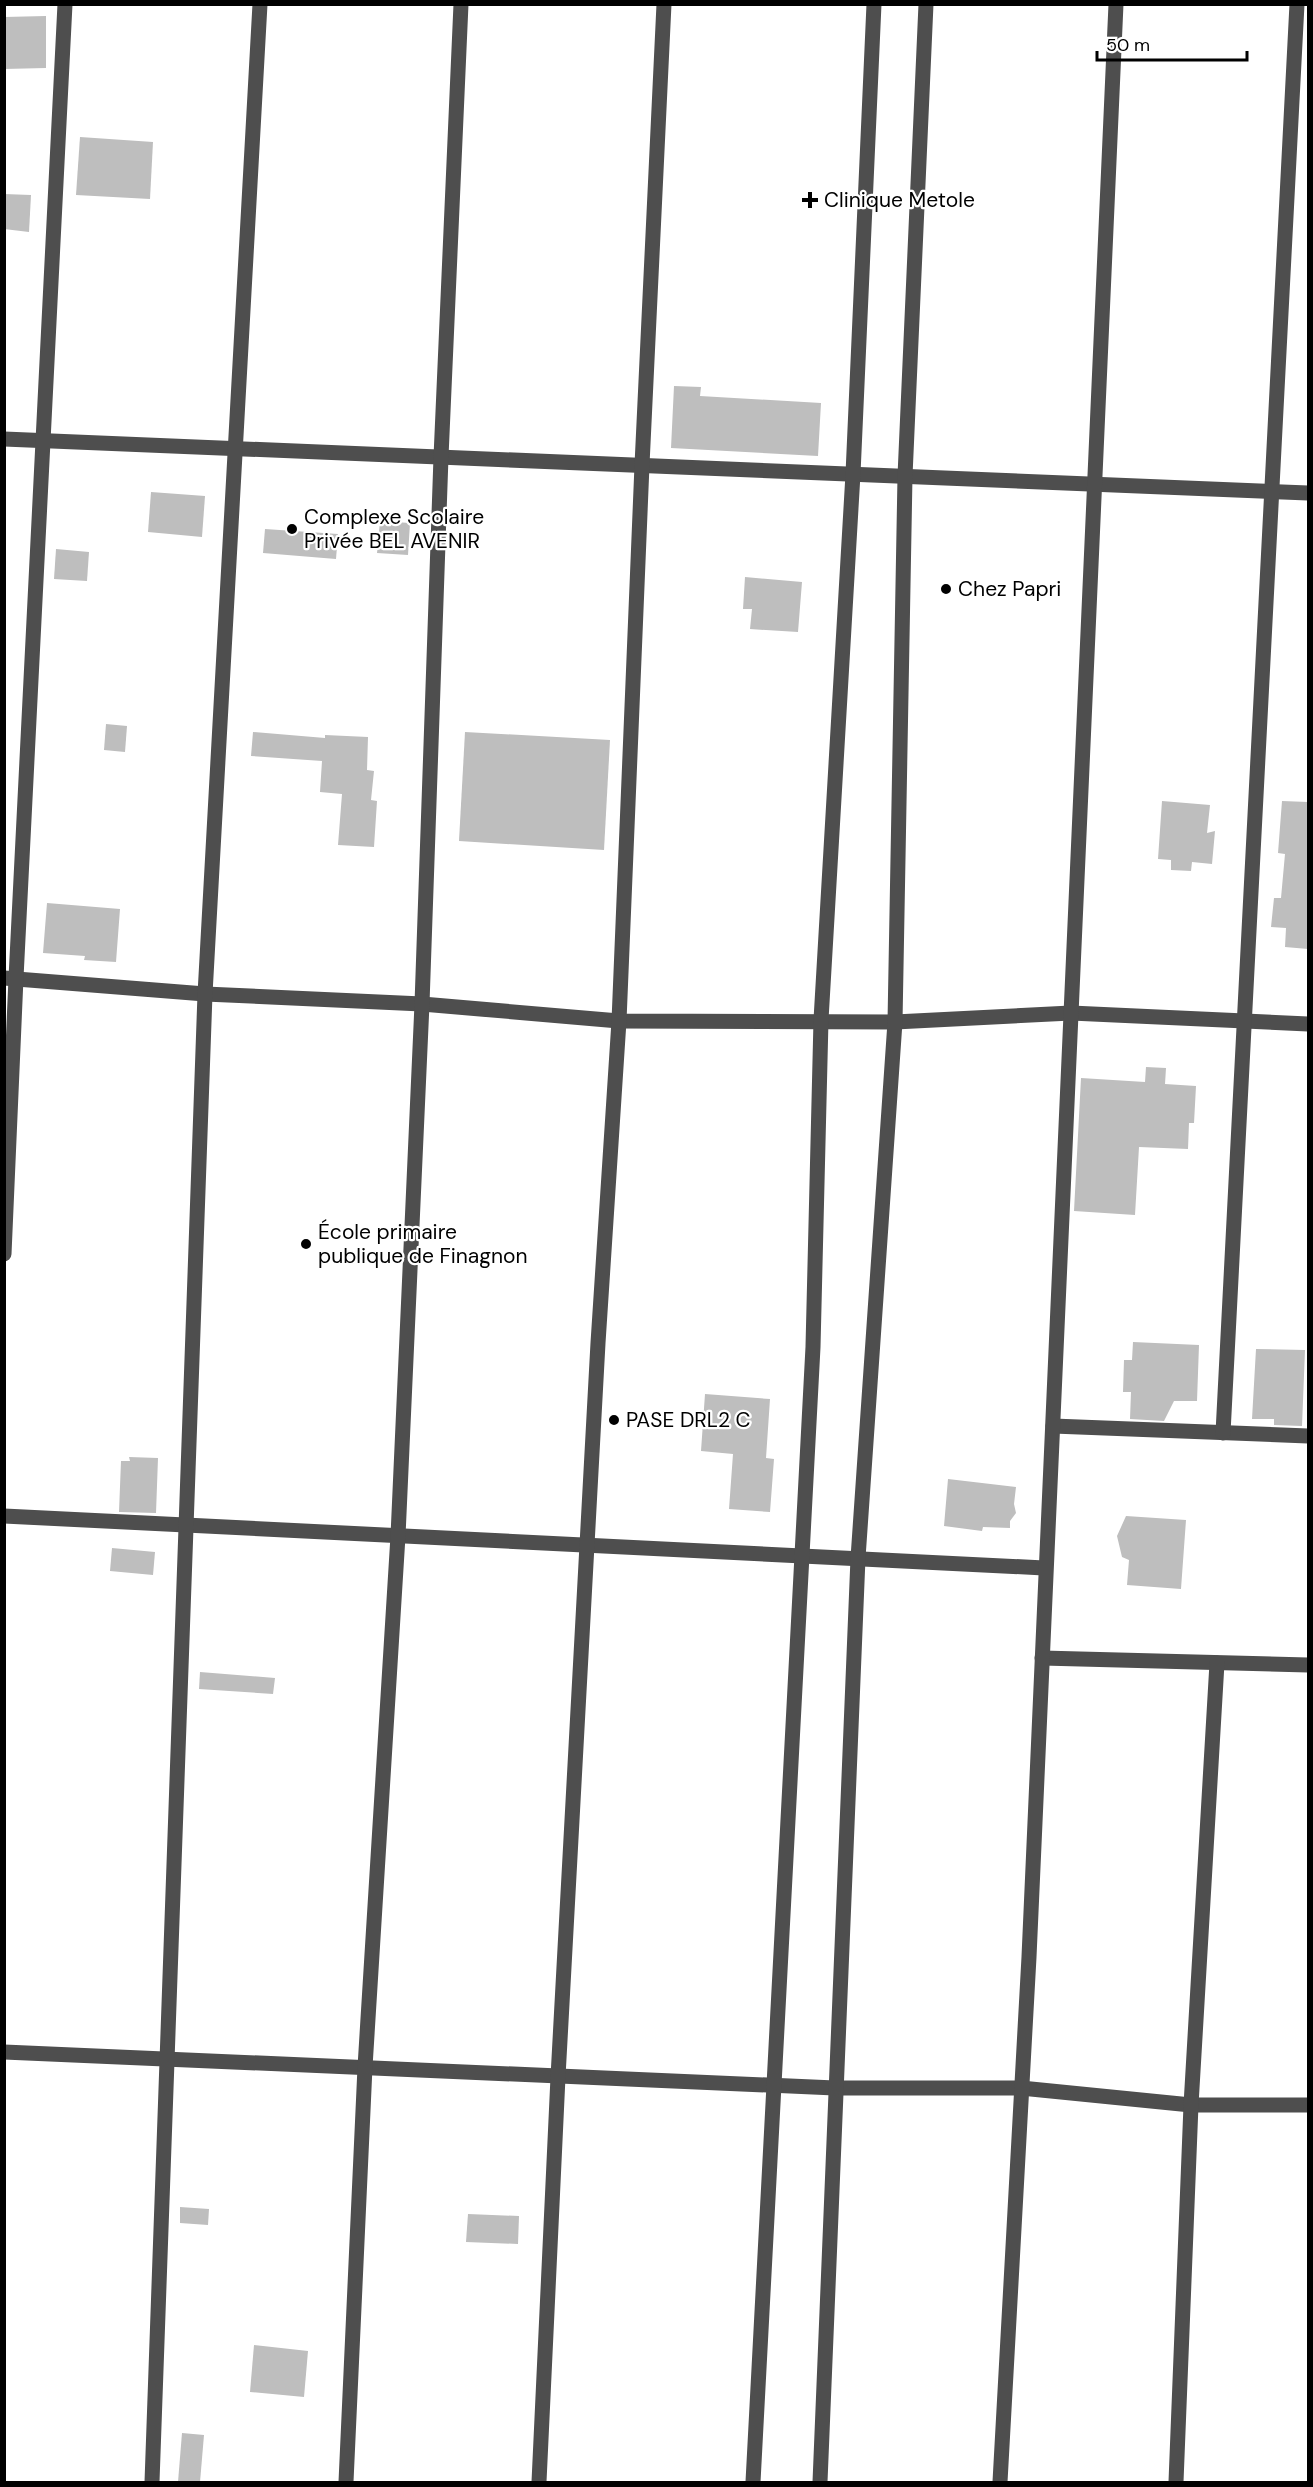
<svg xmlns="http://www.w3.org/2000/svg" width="1313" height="2487" font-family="'DM Sans',sans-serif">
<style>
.building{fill:#bebebe}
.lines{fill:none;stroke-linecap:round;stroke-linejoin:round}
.minor{stroke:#4e4e4e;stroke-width:15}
.poi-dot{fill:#000;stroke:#fff;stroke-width:2}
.labels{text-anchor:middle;stroke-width:4.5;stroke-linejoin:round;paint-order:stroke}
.poi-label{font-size:21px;fill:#000;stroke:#fff;text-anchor:start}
</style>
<rect width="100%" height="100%" fill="#fff"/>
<g class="building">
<polygon points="46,16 46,68 4,69 4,17"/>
<polygon points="80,137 153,142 150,199 76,195"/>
<polygon points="4,194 31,195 29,232 4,229"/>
<polygon points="674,386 701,387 700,396 821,403 818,456 671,448"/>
<polygon points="151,492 205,496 202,537 148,532"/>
<polygon points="380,521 410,523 408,555 377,553"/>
<polygon points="265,529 338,534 336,559 263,553"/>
<polygon points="56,549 89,552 87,581 54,579"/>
<polygon points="745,577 802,582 798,632 750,629 752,609 743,609"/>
<polygon points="106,724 127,726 125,752 104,750"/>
<polygon points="253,732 325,738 325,735 368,737 367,770 374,771 371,800 377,801 374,847 338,845 342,794 320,792 322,761 251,756"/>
<polygon points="465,732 610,740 604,850 459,841"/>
<polygon points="1162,801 1210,805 1207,833 1215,831 1212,864 1192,862 1191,871 1171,870 1171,860 1158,859"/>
<polygon points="1282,801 1308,802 1308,949 1285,947 1286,928 1271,927 1274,898 1281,898 1285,854 1278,853"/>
<polygon points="47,903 120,909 116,962 84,960 85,956 43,953"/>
<polygon points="1146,1067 1166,1068 1165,1084 1196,1086 1194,1123 1189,1123 1188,1149 1139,1147 1135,1215 1074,1211 1081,1078 1145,1082"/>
<polygon points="1133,1342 1199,1345 1197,1401 1174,1401 1164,1421 1130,1419 1131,1392 1123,1392 1124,1360 1132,1360"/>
<polygon points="1256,1349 1305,1350 1302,1426 1274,1425 1274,1419 1252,1419"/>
<polygon points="705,1394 770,1399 766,1458 774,1459 770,1512 729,1509 733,1454 701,1451"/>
<polygon points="129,1457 158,1458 156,1513 119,1512 121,1461 130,1461"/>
<polygon points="948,1479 1016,1487 1014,1504 1016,1513 1010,1521 1010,1528 983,1527 982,1531 944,1526"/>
<polygon points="1126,1516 1186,1520 1181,1589 1127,1585 1129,1560 1122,1557 1117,1536"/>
<polygon points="112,1548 155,1552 153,1575 110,1571"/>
<polygon points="200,1672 275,1678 273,1694 199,1689"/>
<polygon points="180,2207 209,2209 208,2225 180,2223"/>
<polygon points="468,2214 519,2216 518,2244 466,2242"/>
<polygon points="254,2345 308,2351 304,2397 250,2392"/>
<polygon points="182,2433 204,2435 200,2482 178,2482"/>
</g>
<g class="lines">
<g class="minor">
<polyline points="4,439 1308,493"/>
<polyline points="4,978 205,994 422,1004 619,1021 895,1022 1071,1013 1308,1024"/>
<polyline points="4,1254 16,978 65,4"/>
<polyline points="1053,1426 1308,1436"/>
<polyline points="1223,1433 1297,4"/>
<polyline points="4,1516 1044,1568"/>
<polyline points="1042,1658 1308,1665"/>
<polyline points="4,2052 835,2088 1021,2088 1191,2105 1308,2105"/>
<polyline points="152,2482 205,994 260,4"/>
<polyline points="346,2482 365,2067 398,1536 422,1004 441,457 461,4"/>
<polyline points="539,2482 558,2077 598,1343 619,1021 642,465 664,4"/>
<polyline points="753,2482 813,1347 821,1020 853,474 874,4"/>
<polyline points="820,2482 858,1558 895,1022 905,476 926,4"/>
<polyline points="1000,2482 1029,1957 1116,4"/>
<polyline points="1176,2482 1191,2105 1217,1663"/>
</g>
</g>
<g class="poi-dot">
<path d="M807 191h6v6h6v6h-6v6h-6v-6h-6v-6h6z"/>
<circle cx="292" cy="529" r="6"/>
<circle cx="946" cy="589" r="6"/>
<circle cx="306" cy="1244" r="6"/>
<circle cx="614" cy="1420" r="6"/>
</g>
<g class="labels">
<g class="poi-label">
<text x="824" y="207">Clinique Metole</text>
<text x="304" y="524">Complexe Scolaire<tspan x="304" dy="24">Privée BEL AVENIR</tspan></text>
<text x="958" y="596">Chez Papri</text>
<text x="318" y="1239">École primaire<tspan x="318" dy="24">publique de Finagnon</tspan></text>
<text x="626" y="1427">PASE DRL2 C</text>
</g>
</g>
<rect width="1313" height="2487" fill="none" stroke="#000000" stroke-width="12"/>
<path d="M1097 51v9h150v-9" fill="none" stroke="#000000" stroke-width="3"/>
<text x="1106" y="51" font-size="18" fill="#000000" stroke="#ffffff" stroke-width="4.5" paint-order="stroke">50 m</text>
</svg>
